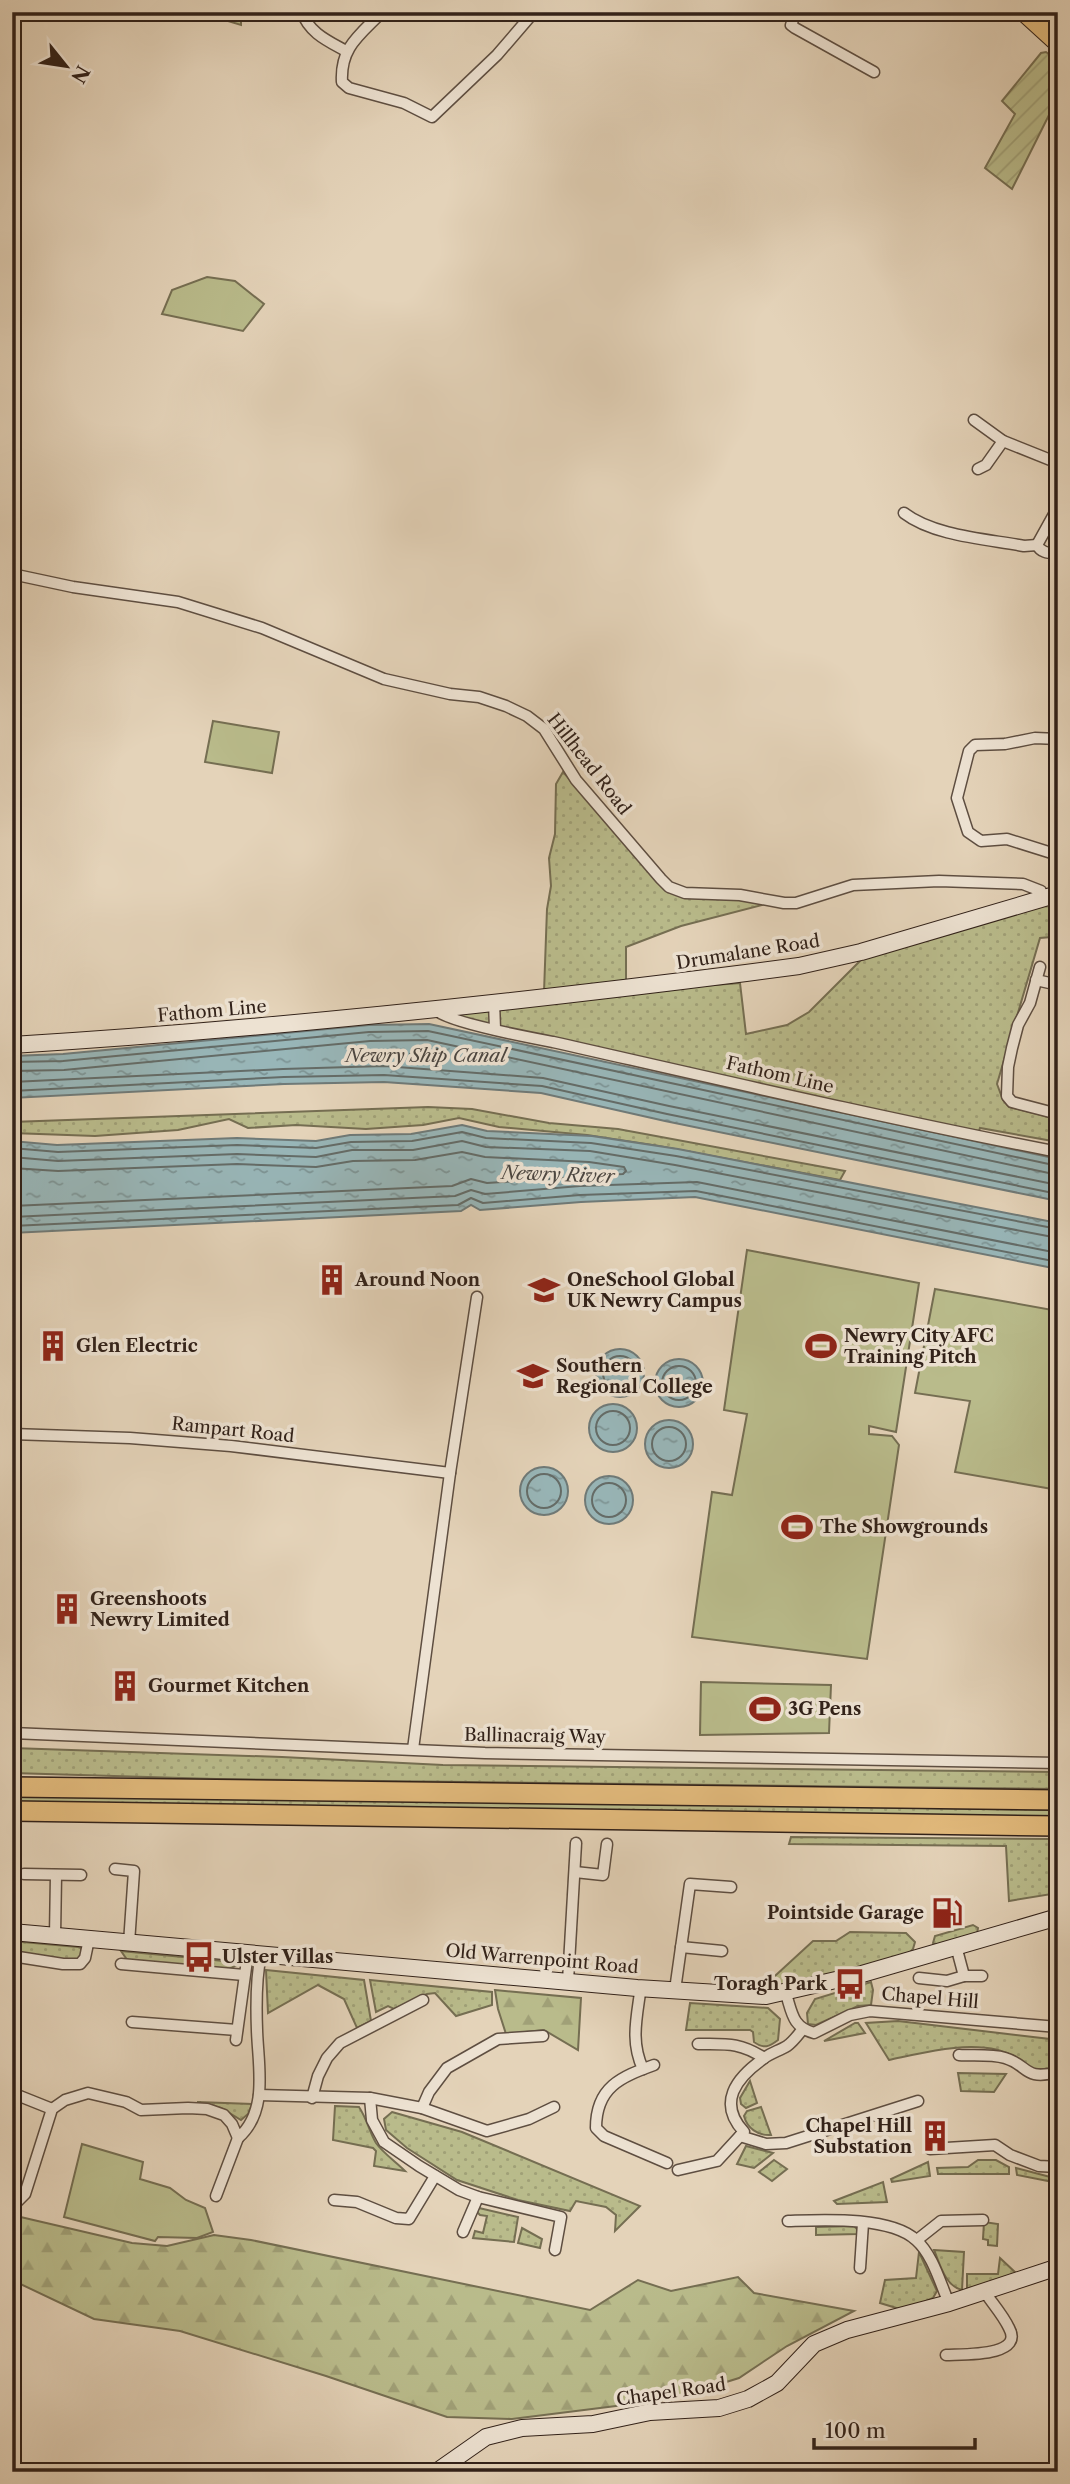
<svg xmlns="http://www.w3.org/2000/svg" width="1070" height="2484" font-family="'Libre Caslon Text',serif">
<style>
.grass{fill:url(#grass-dots);stroke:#756e52;stroke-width:2}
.forest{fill:url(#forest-firs);stroke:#756e52;stroke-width:2}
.park{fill:#b9bb8b;stroke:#756e52;stroke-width:2}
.garden{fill:url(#garden-furrows);stroke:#756e52;stroke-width:2}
.water{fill:url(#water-ripples);stroke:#6f7a78;stroke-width:2}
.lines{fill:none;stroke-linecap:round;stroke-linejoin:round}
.shore{stroke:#646c68;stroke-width:2}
.street-casing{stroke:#5e4e41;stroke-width:13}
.secondary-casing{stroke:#312119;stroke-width:18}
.primary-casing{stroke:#312119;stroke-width:20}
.highway-casing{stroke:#312119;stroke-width:22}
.street{stroke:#ede2d2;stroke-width:10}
.secondary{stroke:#ede2d2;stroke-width:16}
.primary{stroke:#e2ba7c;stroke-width:18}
.highway{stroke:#e2ba7c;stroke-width:19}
.labels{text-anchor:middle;stroke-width:7;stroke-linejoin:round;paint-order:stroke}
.street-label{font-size:18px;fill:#312119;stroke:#ede2d2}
.poi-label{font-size:18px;font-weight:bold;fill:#312119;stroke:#ede2d2;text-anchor:start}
.water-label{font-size:19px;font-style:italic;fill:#4b4641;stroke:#ede2d2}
</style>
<defs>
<pattern id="grass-dots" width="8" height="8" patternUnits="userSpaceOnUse" patternTransform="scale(1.75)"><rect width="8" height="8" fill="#b9bb8b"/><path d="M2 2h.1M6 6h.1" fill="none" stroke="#a0a077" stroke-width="1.8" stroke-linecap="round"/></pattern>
<pattern id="forest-firs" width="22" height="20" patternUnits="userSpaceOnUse" patternTransform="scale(1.75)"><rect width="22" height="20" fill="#b9bb8b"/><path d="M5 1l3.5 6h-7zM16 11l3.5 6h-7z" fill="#a0a077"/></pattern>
<pattern id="garden-furrows" width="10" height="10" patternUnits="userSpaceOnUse" patternTransform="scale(1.75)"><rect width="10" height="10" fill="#b9bb8b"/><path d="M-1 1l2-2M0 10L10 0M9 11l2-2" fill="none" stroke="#a0a077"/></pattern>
<pattern id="water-ripples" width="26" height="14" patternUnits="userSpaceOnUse" patternTransform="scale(1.75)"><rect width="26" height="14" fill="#98b6b8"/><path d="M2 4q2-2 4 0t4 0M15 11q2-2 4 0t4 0" fill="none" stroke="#7d9495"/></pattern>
</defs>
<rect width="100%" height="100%" fill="#e4d3b9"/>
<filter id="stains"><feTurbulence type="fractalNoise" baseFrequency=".00286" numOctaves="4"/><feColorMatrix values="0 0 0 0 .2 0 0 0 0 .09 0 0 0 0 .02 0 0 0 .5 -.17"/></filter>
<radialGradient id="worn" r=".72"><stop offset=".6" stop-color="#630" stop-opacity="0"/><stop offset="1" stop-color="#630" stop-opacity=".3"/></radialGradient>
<g class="grass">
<polygon points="198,12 241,12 241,25"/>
<polygon points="563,772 665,883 679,894 770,903 681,926 626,947 626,980 544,992 547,909 551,886 549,858 555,834 556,784"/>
<polygon points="1058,902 1058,928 1054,928 1051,937 1040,938 997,1084 1003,1100 1009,1107 1058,1119 1058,1142 980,1128 977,1137 441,1015 610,993 740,983 746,1034 787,1025 809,1012 869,952"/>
<polygon points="428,1107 472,1109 549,1123 618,1129 845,1171 840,1180 659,1146 587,1135 499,1127 459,1118 423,1125 366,1129 296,1125 248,1128 229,1119 178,1130 95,1136 12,1133 12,1122"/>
<polygon points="12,1748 282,1757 443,1765 1058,1772 1058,1789 216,1779 12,1773"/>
<polygon points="12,1794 1058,1810 1058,1820 12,1805"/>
<polygon points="791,1837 1058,1839 1058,1893 1009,1901 1006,1846 789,1844"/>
<polygon points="973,1925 978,1928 977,1934 938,1946 933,1943 935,1936"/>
<polygon points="850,1932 906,1933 915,1942 913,1949 907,1955 811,1981 764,1986 813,1941 836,1941"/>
<polygon points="12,1941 78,1947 81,1948 81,1956 77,1962 12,1953"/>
<polygon points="121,1951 224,1961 230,1962 235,1966 227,1970 128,1961"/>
<polygon points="266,1970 364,1980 371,2021 357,2028 344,1999 318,1985 268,2013"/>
<polygon points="370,1980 492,1992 492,2005 456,2016 435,1993 427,1994 394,2009 388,2006 376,2012"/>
<polygon points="871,1982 873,1990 871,2005 858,2006 816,2025 808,2024 807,2013 815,1999"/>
<path d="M690 2003 768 2008 780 2019 778 2040C769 2047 764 2049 754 2042L753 2032 750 2030H686Z"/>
<path d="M898 2021 1050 2039 1056 2046 1055 2069H1030C998 2032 932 2051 889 2060L866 2023Z"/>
<polygon points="855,2023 858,2023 865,2033 824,2041"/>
<polygon points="958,2073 1006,2074 994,2092 961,2091"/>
<polygon points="750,2081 757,2103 746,2108 741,2104 740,2098"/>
<polygon points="197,2102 252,2104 248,2114 241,2120 221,2108"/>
<path d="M335 2106 359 2107C367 2119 369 2131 376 2143 383 2153 396 2162 405 2171L374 2166 376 2151 373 2148 333 2140Z"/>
<path d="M761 2107 771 2135C758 2136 747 2128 744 2116L747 2111Z"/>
<polygon points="392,2112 462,2132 640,2206 615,2231 616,2215 606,2207 576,2201 570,2211 518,2200 457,2180 407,2148 386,2130 384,2119"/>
<polygon points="746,2146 773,2153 754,2168 737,2164"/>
<polygon points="774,2160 787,2169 772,2181 759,2172"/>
<polygon points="978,2160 996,2160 1009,2167 1009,2174 938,2174 937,2168 968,2167"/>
<polygon points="928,2162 930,2176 892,2182 891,2179"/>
<polygon points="1016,2168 1058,2179 1058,2183 1017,2175"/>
<polygon points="883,2182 887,2202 837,2204 834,2201"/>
<polygon points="479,2208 518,2217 514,2242 473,2238 475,2231 483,2233 487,2216 480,2215 477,2212"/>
<polygon points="984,2222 998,2224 997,2246 988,2245 988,2240 983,2239"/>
<polygon points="854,2226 858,2230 858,2234 816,2235 816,2227"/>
<polygon points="522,2228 542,2239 540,2248 518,2243"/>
<path d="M934 2250 964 2252 962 2290C945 2286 940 2264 934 2250Z"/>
<polygon points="919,2252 937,2291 933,2298 906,2311 880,2303 885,2280 916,2278"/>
<polygon points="1000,2258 1017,2274 967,2290 967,2274 998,2274"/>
</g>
<g class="forest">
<polygon points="495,1990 581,1998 578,2050 544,2030 506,2034 498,2009"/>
<polygon points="12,2215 132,2243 167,2246 214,2235 251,2240 590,2310 638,2280 671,2291 738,2277 754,2293 854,2311 787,2346 739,2378 672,2399 512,2419 447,2417 326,2376 180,2331 94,2319 12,2280"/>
</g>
<g class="park">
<polygon points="207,277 235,281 264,304 243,331 162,314 172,290"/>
<polygon points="213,721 279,732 272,773 205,762"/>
<polygon points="747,1250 919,1283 896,1432 869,1426 869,1434 892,1436 899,1445 867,1659 692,1637 712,1492 732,1495 747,1414 724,1410"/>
<polygon points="935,1289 1058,1311 1058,1490 955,1472 970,1401 915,1393"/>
<polygon points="701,1682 831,1685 829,1733 700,1735"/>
<polygon points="82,2144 143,2162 140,2179 170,2188 186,2200 205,2208 213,2232 197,2238 158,2237 155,2241 64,2217"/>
</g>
<polygon class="garden" points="1046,52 1058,61 1058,97 1012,189 985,168 1015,114 1002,101 1041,53"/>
<g class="water">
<polygon points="429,1024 1058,1159 1058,1201 665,1121 541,1093 384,1082 284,1084 12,1098 12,1056 63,1054 369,1025"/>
<polygon points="462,1125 487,1131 592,1136 678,1149 1058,1223 1058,1269 695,1197 581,1202 480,1210 471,1205 461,1211 12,1233 12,1141 57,1145 237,1138 316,1141 350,1135 411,1134"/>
<circle cx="620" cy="1373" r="24"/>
<circle cx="679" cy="1383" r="24"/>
<circle cx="613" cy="1428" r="24"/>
<circle cx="669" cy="1444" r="24"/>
<circle cx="544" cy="1491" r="24"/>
<circle cx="609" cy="1500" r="24"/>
</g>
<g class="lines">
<g class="shore">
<polygon points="413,1051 439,1053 442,1057 439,1060 413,1058 410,1054"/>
<polyline points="12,1062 63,1061 369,1032 428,1031 1058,1166"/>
<polyline points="12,1071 64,1070 370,1041 427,1040 1058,1175"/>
<polyline points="12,1082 283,1069 384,1066 543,1078 669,1106 1058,1185"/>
<polyline points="12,1091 284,1077 384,1075 542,1086 667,1114 1058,1194"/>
<polyline points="12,1148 58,1152 237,1145 316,1148 351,1142 412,1141 462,1132 486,1138 591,1143 676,1156 1058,1229"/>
<polyline points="12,1157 58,1161 237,1154 316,1157 352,1150 413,1150 462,1141 486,1147 590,1151 675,1165 1058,1238"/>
<polyline points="12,1168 58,1171 237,1164 316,1167 353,1161 415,1160 462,1152 485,1157 589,1162 624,1167 626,1171 623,1174 487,1183 471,1179 452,1186 12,1206"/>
<polyline points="12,1217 455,1196 471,1190 485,1194 580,1186 697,1182 1058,1253"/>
<polyline points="12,1226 458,1205 471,1198 483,1203 580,1195 696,1191 1058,1262"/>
<circle cx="620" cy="1373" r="17"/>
<circle cx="679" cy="1383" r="17"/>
<circle cx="613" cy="1428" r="17"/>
<circle cx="669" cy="1444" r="17"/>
<circle cx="544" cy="1491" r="17"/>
<circle cx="609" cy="1500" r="17"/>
</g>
<defs>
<g id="street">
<path d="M302 12C309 33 328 41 346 51"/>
<path d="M382 12C360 35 340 47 342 82L349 88 404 103 432 117 497 55 534 12"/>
<polyline points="796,12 791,25 795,28 874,72"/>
<polyline points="974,420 1003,441 1058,463"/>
<polyline points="978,469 986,465 1003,441"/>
<path d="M1058 507 1037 545C1041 553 1049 553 1058 554"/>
<path d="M904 513C934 536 987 539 1024 546L1037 545"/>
<polyline points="12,574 73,587 178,602 262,628 384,679 450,694 479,697 506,706 527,716 544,729 576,780 661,879 669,887 685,893 740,895 784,903 796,903 853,885 939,881 1023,884 1041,891 1043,896"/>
<polyline points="1058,739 1035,738 1005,744 975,745 969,751 957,798 968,832 981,841 1007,839 1058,855"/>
<polyline points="1040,967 1030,1003 1018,1025 1012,1048 1008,1067 1007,1096 1012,1102 1058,1114"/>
<polyline points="1036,980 1054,984"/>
<polyline points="494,1002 495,1029"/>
<path d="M436 1010C446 1022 532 1038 553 1042 721 1080 888 1119 1058 1152"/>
<polyline points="12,1434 130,1438 231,1446 450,1473"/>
<polyline points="12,1733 485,1753 1058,1763"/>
<polyline points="413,1749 450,1473 477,1297"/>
<polyline points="115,1869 134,1871 129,1943"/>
<polyline points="575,1872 603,1875 607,1844"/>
<polyline points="24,1874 81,1875"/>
<polyline points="55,1936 56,1875"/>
<polyline points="956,1946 964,1976"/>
<polyline points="681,1947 722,1951"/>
<polyline points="12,1956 63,1964 80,1964 85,1958 89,1939"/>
<polyline points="121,1964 244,1975"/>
<polyline points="919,1978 947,1981 964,1976 982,1976"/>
<polyline points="568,1981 576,1843"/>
<path d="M637 1988 640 1993C636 2021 631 2043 643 2069"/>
<polyline points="675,1990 690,1884 731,1887"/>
<path d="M786 1994C792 2012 792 2027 814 2033L850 2015 870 2011 1058 2027"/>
<polyline points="132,2022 237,2030"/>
<path d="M802 2030C798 2035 793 2042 787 2046 779 2051 770 2053 763 2059 736 2078 717 2103 744 2132L740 2136 766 2144 786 2143 918 2101"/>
<polyline points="236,2040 248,1953"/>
<path d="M698 2044C726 2044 740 2042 764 2058"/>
<path d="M959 2055C973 2056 991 2054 1005 2058 1029 2065 1023 2081 1058 2072"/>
<path d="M654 2065C621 2077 596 2087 596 2128L604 2136 667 2163"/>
<polyline points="12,2093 52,2109"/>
<polyline points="259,2095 370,2098 422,2108 487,2131 529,2119 554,2107"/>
<polyline points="312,2098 318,2076 327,2058 340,2043 423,2000"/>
<polyline points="370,2098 372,2120 384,2142 419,2166 459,2190 478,2197 561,2217 555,2250"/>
<polyline points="422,2108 429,2092 447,2068 498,2039 543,2036"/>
<polyline points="930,2149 995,2145 1010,2155 1039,2166 1058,2167"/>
<polyline points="678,2170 717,2161 740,2136"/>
<polyline points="216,2196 238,2138"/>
<polyline points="334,2200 357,2202 396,2218 409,2219 435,2176"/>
<path d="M17 2202 25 2194 52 2109 65 2100 88 2093 126 2102 141 2110 188 2108 207 2109 224 2115 232 2124 238 2138C269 2111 258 2066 257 2030 256 2005 256 1978 261 1954"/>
<path d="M788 2221C822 2220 890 2216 916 2240 933 2255 940 2283 949 2303"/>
<polyline points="463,2232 478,2197"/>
<polyline points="917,2240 941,2221 983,2220"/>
<polyline points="860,2268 863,2223"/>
<path d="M946 2355C962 2354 1025 2357 1009 2328 1003 2315 992 2303 984 2291"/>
</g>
<g id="secondary">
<path d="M12 1045C258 1030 502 1004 746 973L799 966 861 952 1058 894"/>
<polyline points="12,1932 637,1988 766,1996 862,1974 1058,1917"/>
<polyline points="436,2472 486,2437 522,2428 593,2424 650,2412 719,2408 748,2399 777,2383 814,2344 847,2330 949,2303 1058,2267"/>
</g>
<polyline id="primary" points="1024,12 1058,43"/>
<g id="highway">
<polyline points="12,1787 1058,1800"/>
<polyline points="12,1811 1058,1826"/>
</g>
</defs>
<use href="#street" class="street-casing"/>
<use href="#secondary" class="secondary-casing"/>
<use href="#primary" class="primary-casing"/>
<use href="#highway" class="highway-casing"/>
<use href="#street" class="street"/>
<use href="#secondary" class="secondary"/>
<use href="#primary" class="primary"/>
<use href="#highway" class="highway"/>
</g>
<defs>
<symbol id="building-bare" viewBox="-9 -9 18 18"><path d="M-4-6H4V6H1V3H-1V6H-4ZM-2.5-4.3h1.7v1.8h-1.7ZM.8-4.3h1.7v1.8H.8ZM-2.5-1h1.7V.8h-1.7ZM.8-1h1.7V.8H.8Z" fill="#8f2418" stroke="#ede2d2" stroke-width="2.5" paint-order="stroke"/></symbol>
<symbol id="school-bare" viewBox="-9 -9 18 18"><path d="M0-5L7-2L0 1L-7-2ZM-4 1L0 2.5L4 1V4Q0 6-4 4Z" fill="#8f2418" stroke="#ede2d2" stroke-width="2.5" paint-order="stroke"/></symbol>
<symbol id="stadium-bare" viewBox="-9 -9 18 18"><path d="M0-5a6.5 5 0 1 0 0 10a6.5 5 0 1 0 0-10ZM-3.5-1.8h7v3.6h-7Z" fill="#8f2418" stroke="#ede2d2" stroke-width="2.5" paint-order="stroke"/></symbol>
<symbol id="university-bare" viewBox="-9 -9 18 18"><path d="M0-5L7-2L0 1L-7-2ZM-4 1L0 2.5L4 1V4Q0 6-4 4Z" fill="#8f2418" stroke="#ede2d2" stroke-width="2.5" paint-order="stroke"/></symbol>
<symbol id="fuel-bare" viewBox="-9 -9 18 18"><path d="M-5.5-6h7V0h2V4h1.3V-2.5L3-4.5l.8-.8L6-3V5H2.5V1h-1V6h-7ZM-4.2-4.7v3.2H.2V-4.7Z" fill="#8f2418" stroke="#ede2d2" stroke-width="2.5" paint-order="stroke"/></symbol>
<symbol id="bus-bare" viewBox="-9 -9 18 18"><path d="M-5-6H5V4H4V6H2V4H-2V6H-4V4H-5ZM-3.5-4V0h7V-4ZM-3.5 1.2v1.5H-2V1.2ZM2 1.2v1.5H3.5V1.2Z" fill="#8f2418" stroke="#ede2d2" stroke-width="2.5" paint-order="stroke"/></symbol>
</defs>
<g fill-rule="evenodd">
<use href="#building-bare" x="310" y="1258" width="44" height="44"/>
<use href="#school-bare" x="522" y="1268" width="44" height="44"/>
<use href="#building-bare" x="31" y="1324" width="44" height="44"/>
<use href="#stadium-bare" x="799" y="1324" width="44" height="44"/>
<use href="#university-bare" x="511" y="1354" width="44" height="44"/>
<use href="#stadium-bare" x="775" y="1505" width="44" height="44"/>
<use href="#building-bare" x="45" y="1587" width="44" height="44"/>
<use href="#building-bare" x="103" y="1664" width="44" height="44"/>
<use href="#stadium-bare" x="743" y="1687" width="44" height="44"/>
<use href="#fuel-bare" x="925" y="1891" width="44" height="44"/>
<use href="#bus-bare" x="177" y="1935" width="44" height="44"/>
<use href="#bus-bare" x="828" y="1962" width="44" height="44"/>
<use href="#building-bare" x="913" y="2114" width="44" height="44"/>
</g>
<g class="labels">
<g class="street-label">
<text transform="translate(589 764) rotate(52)" y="6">Hillhead Road</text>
<text transform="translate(748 952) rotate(-9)" y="6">Drumalane Road</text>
<text transform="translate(212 1011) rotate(-5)" y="6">Fathom Line</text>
<text transform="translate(780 1075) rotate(13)" y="6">Fathom Line</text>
<text transform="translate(233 1430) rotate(6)" y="6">Rampart Road</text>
<text transform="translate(535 1736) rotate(1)" y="6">Ballinacraig Way</text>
<text transform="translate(542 1959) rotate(5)" y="6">Old Warrenpoint Road</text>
<text transform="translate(930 1998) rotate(5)" y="6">Chapel Hill</text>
<text transform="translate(671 2392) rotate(-8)" y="6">Chapel Road</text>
</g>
<g class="poi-label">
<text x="355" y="1286">Around Noon</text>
<text x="567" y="1286">OneSchool Global<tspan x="567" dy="21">UK Newry Campus</tspan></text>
<text x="844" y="1342">Newry City AFC<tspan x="844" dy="21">Training Pitch</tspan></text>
<text x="76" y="1352">Glen Electric</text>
<text x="556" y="1372">Southern<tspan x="556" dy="21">Regional College</tspan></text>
<text x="820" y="1533">The Showgrounds</text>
<text x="90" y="1605">Greenshoots<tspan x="90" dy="21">Newry Limited</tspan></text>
<text x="148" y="1692">Gourmet Kitchen</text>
<text x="788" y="1715">3G Pens</text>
<text x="924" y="1919" text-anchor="end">Pointside Garage</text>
<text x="222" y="1963">Ulster Villas</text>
<text x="827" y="1990" text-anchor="end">Toragh Park</text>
<text x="912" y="2132" text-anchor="end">Chapel Hill<tspan x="912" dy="21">Substation</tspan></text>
</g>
<g class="water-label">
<text x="426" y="1062">Newry Ship Canal</text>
<text transform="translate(558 1174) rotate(2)" y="7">Newry River</text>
</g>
</g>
<rect width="1070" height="2484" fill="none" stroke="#e4d3b9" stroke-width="42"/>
<rect x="14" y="14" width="1042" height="2456" fill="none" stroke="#312119" stroke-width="3.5"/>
<rect x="21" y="21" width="1028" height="2442" fill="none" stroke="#312119" stroke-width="2"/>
<g transform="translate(66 66) rotate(120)" stroke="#ede2d2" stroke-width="5" paint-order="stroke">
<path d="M0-5L12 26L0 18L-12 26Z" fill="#312119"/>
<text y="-10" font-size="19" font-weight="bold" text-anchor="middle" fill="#312119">N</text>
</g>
<path d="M814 2438v10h161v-10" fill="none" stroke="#312119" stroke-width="3.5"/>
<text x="825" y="2438" font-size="21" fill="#312119" stroke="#ede2d2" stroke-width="5" paint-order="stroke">100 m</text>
<rect width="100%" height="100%" filter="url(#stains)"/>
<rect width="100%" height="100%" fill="url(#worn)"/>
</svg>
